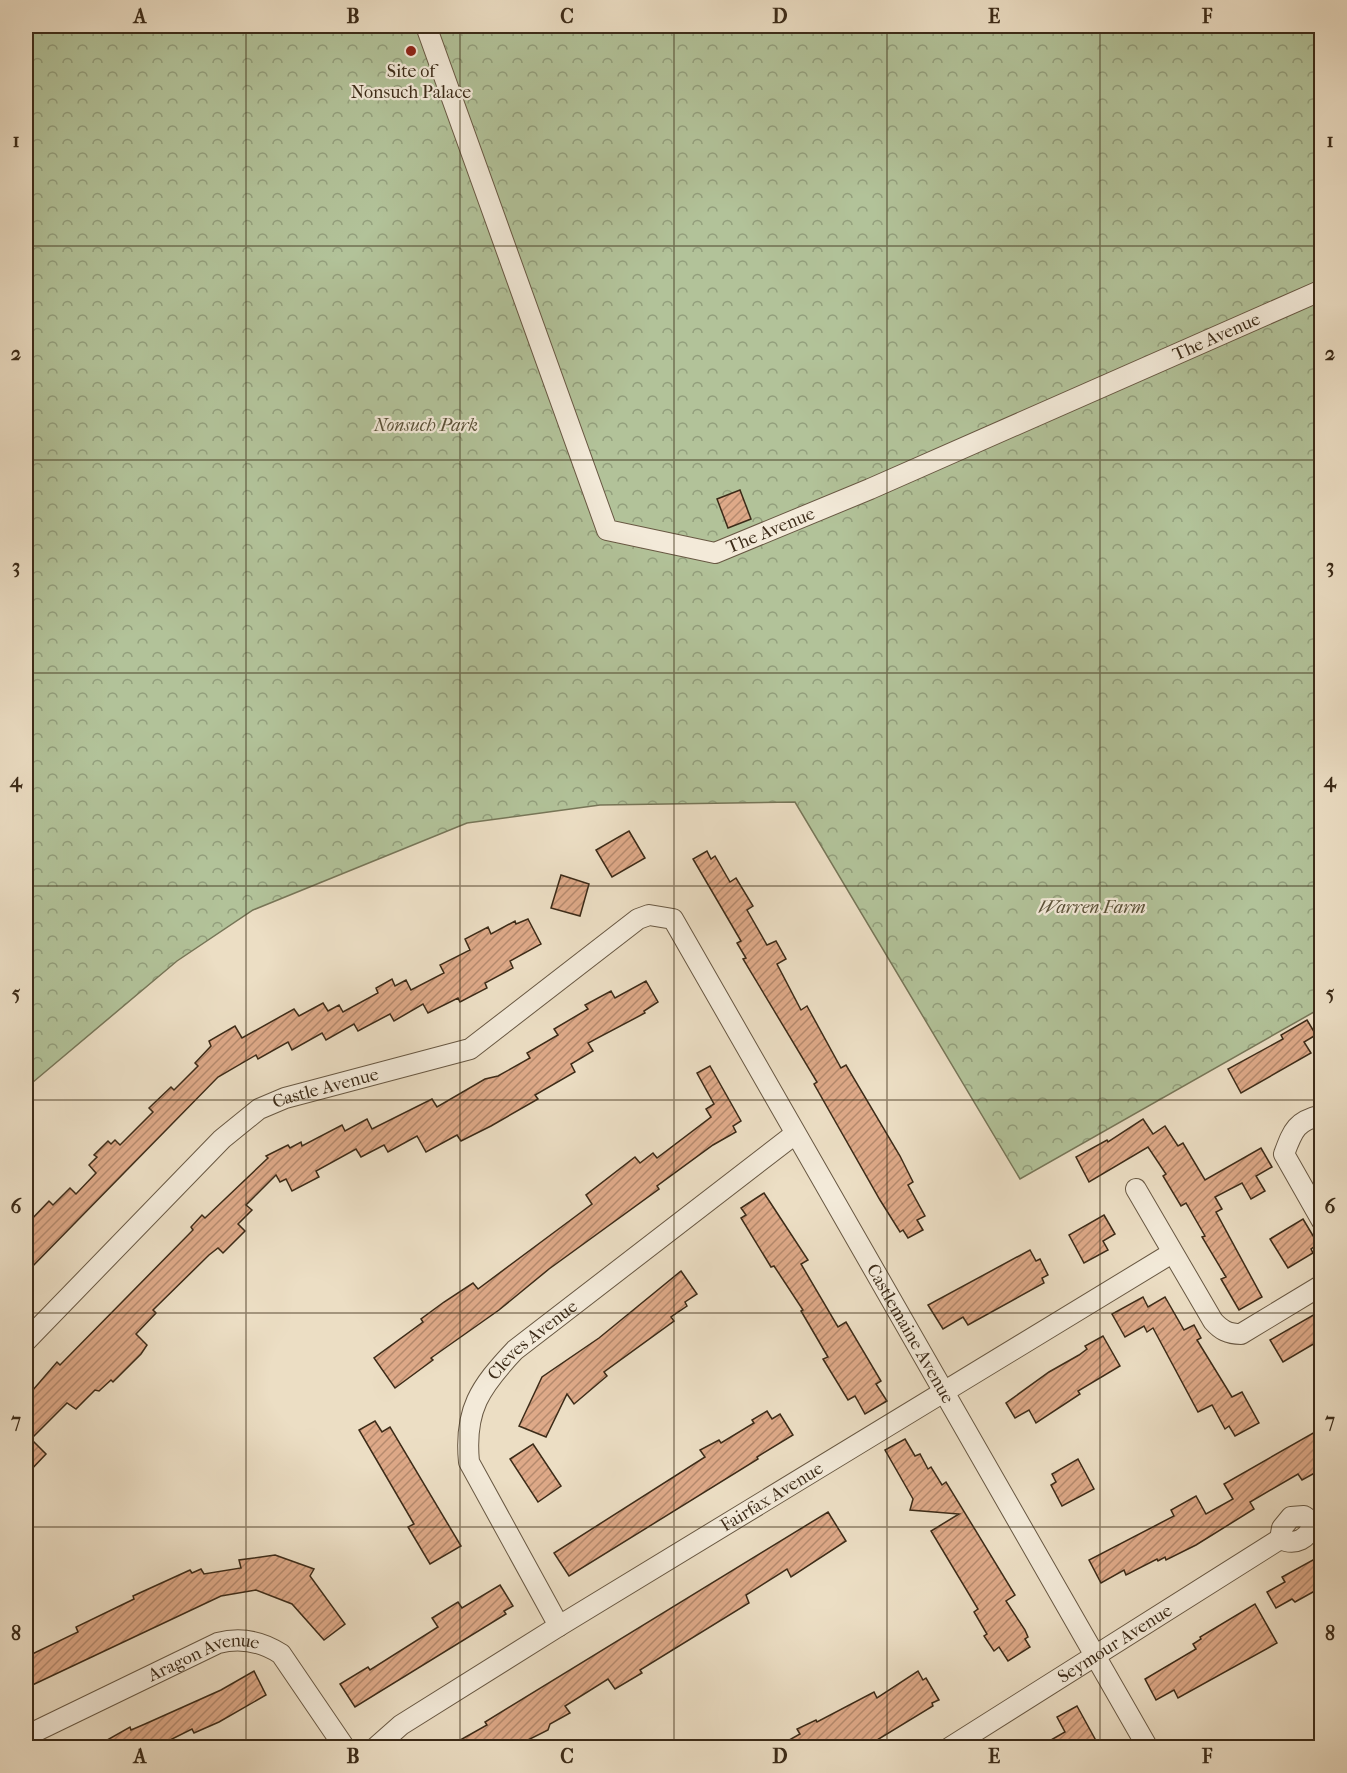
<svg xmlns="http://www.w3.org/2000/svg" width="1347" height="1773" font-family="'IM FELL French Canon',serif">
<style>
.park{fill:url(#park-crowns);stroke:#777658;stroke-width:1.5}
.building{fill:url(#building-hatch);stroke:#3c2b18;stroke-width:1.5}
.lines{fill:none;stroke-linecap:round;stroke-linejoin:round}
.street-casing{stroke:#685843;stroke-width:22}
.street{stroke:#f3ead9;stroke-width:20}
.grid{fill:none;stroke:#3c2b18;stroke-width:1.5;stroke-opacity:0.55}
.poi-dot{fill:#8f2418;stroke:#f3ead9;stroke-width:2}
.labels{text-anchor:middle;stroke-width:4.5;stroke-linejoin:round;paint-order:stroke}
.poi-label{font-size:18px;fill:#3c2b18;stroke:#f3ead9}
.street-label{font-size:18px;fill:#3c2b18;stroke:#f3ead9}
.park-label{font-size:18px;font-style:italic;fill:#5a5138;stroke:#f3ead9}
.neatline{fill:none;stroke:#3c2b18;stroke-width:2}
.grid-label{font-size:20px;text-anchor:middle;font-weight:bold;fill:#3c2b18}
</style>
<defs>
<pattern id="park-crowns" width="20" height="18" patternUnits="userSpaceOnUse" patternTransform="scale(1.5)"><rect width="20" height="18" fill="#b2c299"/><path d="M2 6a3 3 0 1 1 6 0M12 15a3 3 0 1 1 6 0" fill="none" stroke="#929e7c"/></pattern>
<pattern id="building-hatch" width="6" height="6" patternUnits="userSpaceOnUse" patternTransform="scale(1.5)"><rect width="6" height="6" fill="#dea988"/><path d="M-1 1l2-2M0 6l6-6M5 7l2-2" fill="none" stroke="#b58a6e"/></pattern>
</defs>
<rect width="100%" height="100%" fill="#ecdec4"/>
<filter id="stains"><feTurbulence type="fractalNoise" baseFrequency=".00333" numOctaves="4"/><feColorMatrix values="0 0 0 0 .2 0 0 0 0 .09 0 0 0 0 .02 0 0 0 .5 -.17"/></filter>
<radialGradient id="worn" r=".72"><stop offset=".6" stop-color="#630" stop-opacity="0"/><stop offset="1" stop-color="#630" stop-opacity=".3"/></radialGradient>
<polygon class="park" points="26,26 1321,26 1321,1008 1020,1179 795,802 600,805 467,823 253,910 177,961 26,1088"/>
<g class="building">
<polygon points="740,490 751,519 728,528 717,499"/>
<polygon points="629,831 645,858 612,877 596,850"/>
<polygon points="707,851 711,859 715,856 730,882 736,878 753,906 747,910 767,945 776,941 786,959 777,964 801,1010 807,1006 841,1068 846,1065 900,1156 913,1182 908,1185 925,1216 917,1220 923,1230 908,1238 903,1230 900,1232 880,1200 814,1084 817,1082 743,959 746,958 737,943 741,941 693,859"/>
<polygon points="561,875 589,884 580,916 551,908"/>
<polygon points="528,919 541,944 510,961 513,968 485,983 487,988 460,1002 458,998 428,1013 423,1004 394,1021 390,1014 358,1031 354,1024 326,1040 322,1033 292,1050 288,1042 258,1059 256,1055 218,1077 26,1273 26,1225 49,1201 53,1205 70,1188 76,1194 96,1173 89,1165 97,1157 94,1155 108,1141 111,1144 115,1140 120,1145 153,1112 149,1108 171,1087 174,1090 198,1066 195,1063 211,1046 209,1041 235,1026 242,1038 294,1009 299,1016 323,1003 328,1011 339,1005 343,1012 378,993 376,988 392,979 395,986 406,980 411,990 444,973 440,965 470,950 465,939 488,927 491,934 515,921 516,924"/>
<polygon points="646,981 658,1002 644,1011 645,1013 588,1043 593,1051 571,1064 575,1072 535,1095 538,1099 491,1126 461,1141 457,1135 426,1152 417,1136 388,1152 384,1145 361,1157 356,1149 316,1171 319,1177 292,1191 286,1179 280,1182 276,1175 246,1205 252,1210 238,1224 245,1231 223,1253 218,1248 209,1255 153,1310 156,1313 136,1334 147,1345 141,1354 113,1382 111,1380 99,1391 95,1390 76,1409 67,1403 31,1439 46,1454 26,1475 26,1398 57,1362 60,1365 193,1230 191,1227 202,1215 205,1218 268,1158 266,1156 288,1145 290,1148 301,1142 302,1146 342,1125 345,1131 367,1119 372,1129 432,1099 437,1107 485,1079 498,1076 530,1058 527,1053 558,1035 554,1029 588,1009 585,1005 611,991 615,998"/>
<polygon points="1307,1020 1316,1035 1304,1042 1311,1053 1241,1093 1228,1069 1283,1039 1281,1035"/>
<polygon points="710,1066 741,1121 733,1126 736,1132 713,1145 657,1186 659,1189 549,1269 499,1310 431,1358 433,1360 395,1388 374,1358 423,1322 421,1319 444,1302 473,1283 478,1289 572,1219 592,1204 586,1195 635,1157 640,1163 653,1153 657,1158 711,1117 706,1109 714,1104 697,1073"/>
<polygon points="1143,1119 1153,1134 1165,1126 1178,1146 1183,1143 1205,1180 1261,1148 1272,1167 1256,1176 1265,1191 1251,1199 1242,1183 1215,1197 1222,1209 1216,1212 1262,1297 1239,1310 1221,1279 1226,1277 1202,1237 1205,1236 1186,1203 1181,1206 1163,1176 1166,1174 1148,1147 1089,1182 1076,1157 1107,1140 1108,1142"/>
<polygon points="764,1193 808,1260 801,1264 838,1327 846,1322 881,1381 876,1384 887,1401 865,1414 855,1396 848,1400 823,1359 828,1357 801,1311 803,1310 774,1266 771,1267 741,1218 746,1215 741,1208"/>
<polygon points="1104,1215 1115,1234 1103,1241 1108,1250 1084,1263 1069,1235"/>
<polygon points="1303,1219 1318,1244 1311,1249 1313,1253 1288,1268 1270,1239"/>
<polygon points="1030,1250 1036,1261 1040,1259 1048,1275 1042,1278 1044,1283 968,1325 963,1317 943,1329 928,1305"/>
<polygon points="681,1271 697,1294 685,1302 687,1306 671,1317 674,1321 604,1372 607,1376 574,1404 567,1394 546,1437 519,1426 542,1377 599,1338"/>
<polygon points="1143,1297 1148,1307 1165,1297 1184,1330 1194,1325 1201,1338 1197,1340 1232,1397 1242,1392 1259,1423 1235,1436 1229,1426 1225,1429 1212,1405 1198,1412 1153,1328 1147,1332 1144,1326 1125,1337 1112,1314"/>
<polygon points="1322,1310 1322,1339 1283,1362 1270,1340"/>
<polygon points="1103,1336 1120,1366 1078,1391 1080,1394 1036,1423 1029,1410 1015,1418 1006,1403 1049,1372 1079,1355 1087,1349 1085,1346"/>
<polygon points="767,1411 772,1419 780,1414 793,1435 757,1457 758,1459 569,1576 554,1553 705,1457 700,1450 719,1440 721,1443 754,1423 752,1420"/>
<polygon points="375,1421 382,1432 390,1427 461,1546 430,1564 408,1527 414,1524 359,1430"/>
<polygon points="1322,1428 1322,1469 1302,1480 1298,1474 1250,1502 1254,1509 1196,1545 1166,1560 1165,1557 1158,1561 1157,1559 1126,1575 1124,1570 1101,1583 1089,1560 1174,1516 1171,1510 1196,1496 1206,1514 1233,1499 1224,1484"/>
<polygon points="905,1439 915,1456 920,1454 928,1469 931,1467 942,1485 946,1482 1015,1595 1006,1601 1025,1630 1028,1637 1025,1639 1030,1647 1008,1661 999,1647 994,1651 984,1636 987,1634 974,1612 978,1609 931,1531 959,1514 910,1510 913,1499 885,1450"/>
<polygon points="533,1444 561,1486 538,1502 510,1459"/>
<polygon points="1078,1459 1094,1489 1062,1506 1051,1485 1056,1482 1052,1474"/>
<polygon points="828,1512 846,1541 791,1577 787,1569 746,1595 749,1603 640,1670 642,1673 615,1689 608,1679 565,1706 570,1713 550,1724 548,1730 512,1748 446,1748 487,1725 485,1722"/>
<polygon points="275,1555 314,1569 310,1576 345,1624 324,1640 292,1604 256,1590 221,1596 26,1688 26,1657 78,1632 76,1627 134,1599 133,1596 190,1570 192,1573 201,1569 204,1574 241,1568 239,1560"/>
<polygon points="1322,1555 1322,1587 1295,1602 1292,1599 1276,1608 1267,1592 1285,1582 1282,1577"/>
<polygon points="500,1585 513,1606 504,1611 506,1614 355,1707 340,1684 368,1667 370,1670 438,1627 432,1618 458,1602 462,1608"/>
<polygon points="1255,1604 1277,1643 1178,1698 1174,1690 1156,1700 1145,1679 1196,1649 1193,1644 1201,1639 1200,1637"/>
<polygon points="254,1671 266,1695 219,1722 194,1733 192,1729 154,1748 93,1748 130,1727 131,1730 145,1724 221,1690"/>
<polygon points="918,1671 923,1680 926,1678 939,1700 932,1703 933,1706 864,1748 775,1748 800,1734 797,1729 816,1720 817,1722 874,1692 877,1698"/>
<polygon points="1077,1706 1100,1748 1037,1748 1065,1732 1057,1717"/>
</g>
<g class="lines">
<defs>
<g id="street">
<path id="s1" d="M426 26 607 530 715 553 870 489 1322 290"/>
<path d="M1322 1115C1296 1121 1293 1130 1284 1154L1322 1221"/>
<path d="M1136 1189 1213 1321C1221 1330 1228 1334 1241 1334L1322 1285"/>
<path id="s2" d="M26 1341 222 1139 259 1109 285 1098 470 1049 638 919 649 915 673 919 1148 1748"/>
<path id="s3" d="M559 1626 469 1462C464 1410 480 1387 515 1350L795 1134"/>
<path id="s4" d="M26 1736 218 1643C241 1637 261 1641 281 1654L345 1748"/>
<path id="s5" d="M375 1748 401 1725 559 1626 1172 1253"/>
<path id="s6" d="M949 1748 1280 1539 1282 1528 1291 1517 1304 1516 1314 1523C1308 1539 1296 1546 1280 1539"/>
</g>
</defs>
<use href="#street" class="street-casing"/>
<use href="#street" class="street"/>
</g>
<path class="grid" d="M246 26V1748M460 26V1748M674 26V1748M887 26V1748M1100 26V1748M26 246H1322M26 460H1322M26 673H1322M26 886H1322M26 1100H1322M26 1313H1322M26 1527H1322"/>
<circle class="poi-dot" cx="411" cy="51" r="6"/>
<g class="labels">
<g class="poi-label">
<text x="411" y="77">Site of<tspan x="411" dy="21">Nonsuch Palace</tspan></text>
</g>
<g class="street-label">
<text dy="6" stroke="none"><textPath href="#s1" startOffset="1192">The Avenue</textPath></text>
<text dy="6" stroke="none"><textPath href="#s1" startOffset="706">The Avenue</textPath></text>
<text dy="6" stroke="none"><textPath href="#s2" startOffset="399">Castle Avenue</textPath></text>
<text dy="6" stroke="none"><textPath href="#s2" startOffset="1275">Castlemaine Avenue</textPath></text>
<text dy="6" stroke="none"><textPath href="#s3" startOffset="333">Cleves Avenue</textPath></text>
<text dy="6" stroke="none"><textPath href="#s5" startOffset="470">Fairfax Avenue</textPath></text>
<text dy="6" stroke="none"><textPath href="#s6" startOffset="196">Seymour Avenue</textPath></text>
<text dy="6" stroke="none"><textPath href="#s4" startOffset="196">Aragon Avenue</textPath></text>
</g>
<g class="park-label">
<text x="426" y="431">Nonsuch Park</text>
<text x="1092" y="913">Warren Farm</text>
</g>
</g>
<rect width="1347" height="1773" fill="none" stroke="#ecdec4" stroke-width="66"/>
<rect x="33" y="33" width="1281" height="1707" class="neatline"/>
<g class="grid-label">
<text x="140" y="23">A</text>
<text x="353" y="23">B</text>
<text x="567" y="23">C</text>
<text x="780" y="23">D</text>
<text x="994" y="23">E</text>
<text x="1207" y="23">F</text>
<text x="16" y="147">1</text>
<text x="1330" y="147">1</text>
<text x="16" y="360">2</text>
<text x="1330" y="360">2</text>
<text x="16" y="573">3</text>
<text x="1330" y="573">3</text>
<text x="16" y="787">4</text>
<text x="1330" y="787">4</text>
<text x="16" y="1000">5</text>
<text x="1330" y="1000">5</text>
<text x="16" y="1213">6</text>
<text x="1330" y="1213">6</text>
<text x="16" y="1427">7</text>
<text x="1330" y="1427">7</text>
<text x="16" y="1640">8</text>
<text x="1330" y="1640">8</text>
<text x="140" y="1763">A</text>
<text x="353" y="1763">B</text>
<text x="567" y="1763">C</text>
<text x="780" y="1763">D</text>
<text x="994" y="1763">E</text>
<text x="1207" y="1763">F</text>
</g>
<rect width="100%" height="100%" filter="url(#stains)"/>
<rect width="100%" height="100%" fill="url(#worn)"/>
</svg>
